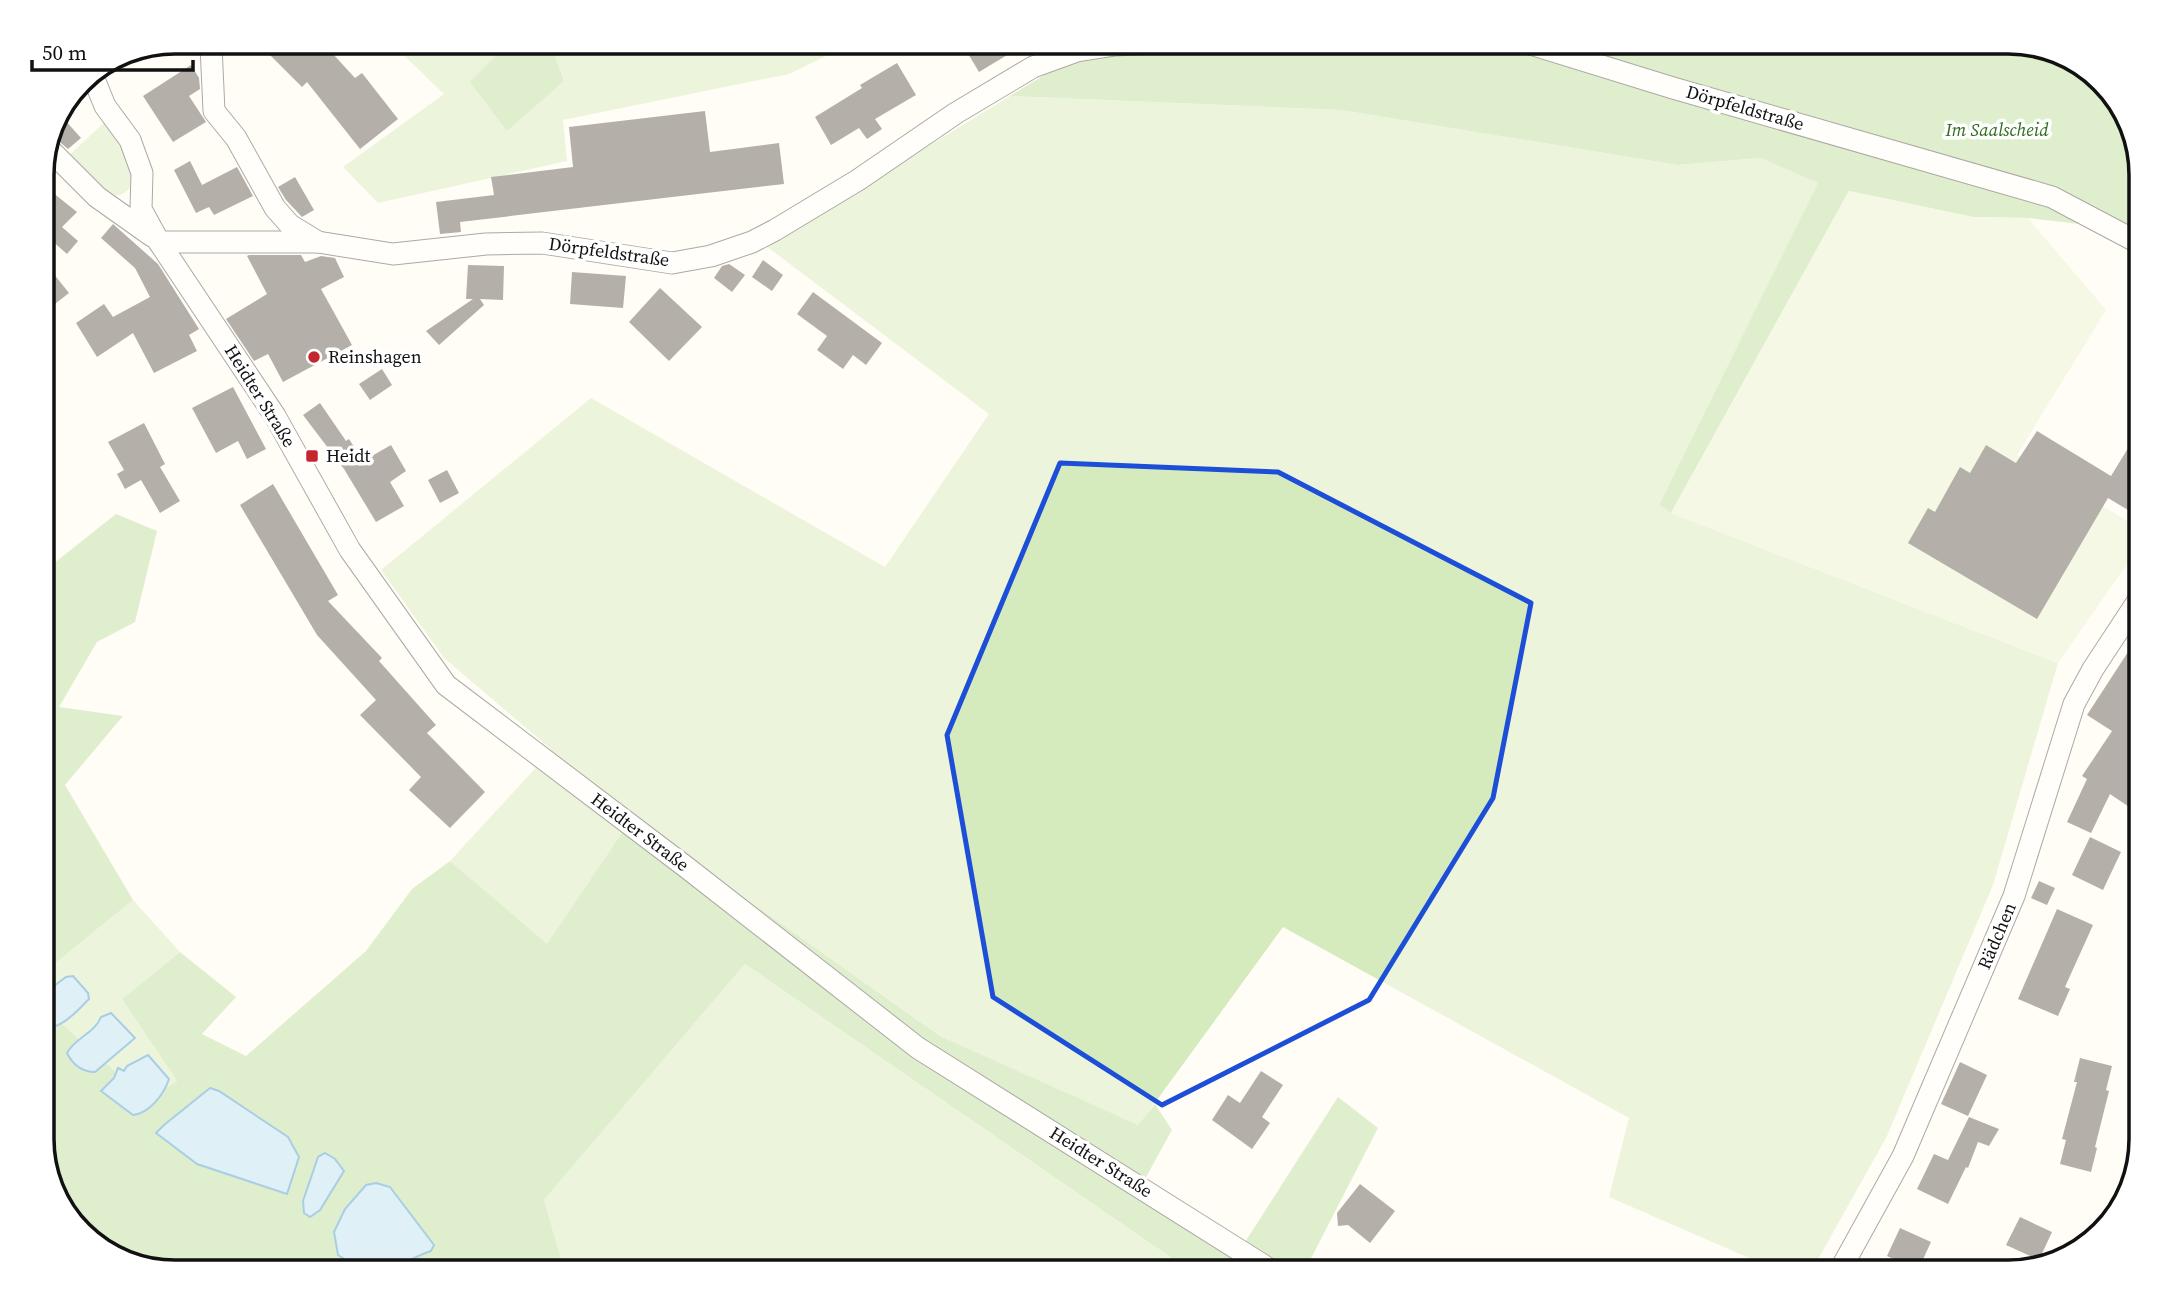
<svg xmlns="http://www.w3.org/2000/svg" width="2183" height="1314" font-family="'Source Serif 4',serif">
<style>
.green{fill:#d5ebbd}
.forest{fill:#b9dc9c}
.pitch{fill:#e6f2cf}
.water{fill:#b9e0f7;stroke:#3f96cf;stroke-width:2}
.building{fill:#5a524d}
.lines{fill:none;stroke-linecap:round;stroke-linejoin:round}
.minor-casing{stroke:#444;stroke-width:23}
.minor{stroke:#fff;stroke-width:21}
.marked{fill:none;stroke:#1d4ed8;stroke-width:5;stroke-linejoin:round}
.poi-dot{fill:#c4262e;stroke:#fff;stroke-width:2.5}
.labels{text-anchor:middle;stroke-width:7;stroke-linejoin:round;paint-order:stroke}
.street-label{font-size:18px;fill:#111;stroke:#fff}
.park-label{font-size:18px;font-style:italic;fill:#2f6b1f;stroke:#fff}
.poi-label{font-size:18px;fill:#111;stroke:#fff;text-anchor:start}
.rim{fill:none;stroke:#111;stroke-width:3.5}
</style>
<rect width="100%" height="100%" fill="#fffdf5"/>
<g class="green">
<polygon points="390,42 509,42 471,82 564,81 550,42 855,42 789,74 563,120 567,161 378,203 343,167 444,94"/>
<polygon points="1010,96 1341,110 1678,165 1760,158 1819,183 1659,505 1671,513 2058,663 1993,885 1887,1136 1811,1272 1781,1272 1609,1197 1629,1118 1283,927 1138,1126 940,1036 632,818 547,945 450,861 552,750 444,658 381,570 591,398 885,567 989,414 766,246"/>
<path d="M106 121C116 130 131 156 134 169 137 184 125 200 109 194 93 188 79 169 66 158Z"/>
<polygon points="133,900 180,952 122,999 177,1081 146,1099 42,1006 42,974"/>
<polygon points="745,964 1192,1272 565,1272 544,1200"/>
</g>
<g class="forest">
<polygon points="509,42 550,42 564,81 507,131 470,82"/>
<polygon points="1059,42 2008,42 2075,60 2123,108 2141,167 2141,216 2131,230 2028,218 1973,217 1849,191 1671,513 1659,505 1818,183 1760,158 1678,165 1341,110 1010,96 1069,60"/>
<polygon points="116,514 157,531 135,622 97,642 59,707 123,716 65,785 133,900 42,974 42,568 48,568"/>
<polygon points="632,818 940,1036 1138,1125 1155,1104 1172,1130 1140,1188 1238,1253 1338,1097 1378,1128 1304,1272 1192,1272 745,964 544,1200 565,1272 175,1272 108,1254 60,1206 42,1147 42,1006 146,1099 177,1081 122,999 180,952 236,997 202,1034 246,1056 366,951 412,889 450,861 547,944"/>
</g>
<polygon class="pitch" points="1849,191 1973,217 2028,218 2106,310 2017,455 2141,529 2141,544 2058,663 1671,513"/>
<g class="water">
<path d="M73 976 88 993 89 999C77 1011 59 1032 42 1027V995L66 977Z"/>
<path d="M111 1013 135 1038 95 1072C82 1072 73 1065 67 1053 75 1038 95 1033 101 1017Z"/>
<path d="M148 1055 169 1079C164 1094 150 1113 133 1115L101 1091 114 1078 118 1068 124 1071 127 1066Z"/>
<polygon points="210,1088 219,1091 288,1137 299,1157 287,1194 197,1164 156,1133 164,1125"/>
<polygon points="325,1153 335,1159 344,1171 320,1210 310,1217 304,1213 303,1201 318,1157"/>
<path d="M376 1183 390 1187 434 1245 431 1251C418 1255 406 1263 393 1267 376 1272 352 1265 338 1255L334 1232 345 1209 366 1185Z"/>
</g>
<g class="building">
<polygon points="257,42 322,42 355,78 362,73 398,119 360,149 307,82 302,87"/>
<polygon points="961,42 1029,42 979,72"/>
<polygon points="897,63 916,95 875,119 882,129 867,139 859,128 831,145 815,117 862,88 860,85"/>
<polygon points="191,65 199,78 200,89 189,96 206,122 173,142 143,96"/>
<polygon points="705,111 710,152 779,143 784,184 460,222 461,232 440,234 436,202 494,195 491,177 573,167 569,127"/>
<polygon points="64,119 81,138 68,149 55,138"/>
<polygon points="190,161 202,185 237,167 253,196 214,215 209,207 196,213 174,170"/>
<polygon points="295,177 314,210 302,217 286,200 278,187"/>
<polygon points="42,184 77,212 62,227 78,241 67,254 50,239 56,232 42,221"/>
<polygon points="113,224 158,264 199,329 189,335 197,351 154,373 133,333 97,357 76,323 104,304 113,317 150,297 135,268 101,238"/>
<polygon points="249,255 301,255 305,262 321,256 335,258 344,277 321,289 352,345 283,382 268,354 254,361 226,319 267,294 247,256"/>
<polygon points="763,260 783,275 772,291 752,277"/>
<polygon points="729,264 745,275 732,292 714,278 722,266"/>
<polygon points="468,265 504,266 503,300 480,299 484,305 439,345 426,331 473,299 466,299"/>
<polygon points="572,272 626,276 623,308 570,304"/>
<polygon points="53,273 69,293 42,314 42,282"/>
<polygon points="660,288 702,327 669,361 629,322"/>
<polygon points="813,292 882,343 866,365 853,355 843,369 817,350 827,336 797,314"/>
<polygon points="382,369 392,385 370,400 359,384"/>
<polygon points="233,387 266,449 247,459 238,441 216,453 192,408"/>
<polygon points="320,403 346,441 349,439 363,461 391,445 406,471 390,482 404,506 376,522 344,469 303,415"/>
<polygon points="144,423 165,464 160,467 180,501 160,513 141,480 125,489 117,474 124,470 108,442"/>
<polygon points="2141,427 2141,500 2133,513 2108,498 2037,619 1908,543 1928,508 1935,512 1960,467 1970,473 1986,445 2016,463 2037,431 2111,476"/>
<polygon points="447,470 459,493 440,503 428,480"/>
<polygon points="273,484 338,595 328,601 382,658 379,661 436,725 427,733 485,792 450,828 409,790 421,777 360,715 376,700 317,635 240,505"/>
<polygon points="2141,632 2141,687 2132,701 2141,707 2141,815 2110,794 2091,833 2067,822 2087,779 2082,776 2112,731 2087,715"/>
<polygon points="2090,837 2121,852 2103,890 2072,875"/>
<polygon points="2039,881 2055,888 2047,905 2031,898"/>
<polygon points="2057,909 2093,925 2065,987 2070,989 2058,1016 2018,999"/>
<polygon points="2080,1058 2112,1066 2106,1090 2109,1091 2095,1147 2097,1148 2091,1172 2060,1164 2066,1140 2062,1139 2077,1082 2074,1082"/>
<polygon points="1960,1062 1987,1075 1968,1116 1941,1104"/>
<polygon points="1261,1071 1283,1085 1262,1117 1270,1123 1252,1149 1212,1120 1228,1095 1240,1103"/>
<polygon points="1969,1117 1999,1129 1989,1146 1978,1142 1968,1168 1966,1167 1948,1204 1917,1189 1934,1154 1948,1160"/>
<polygon points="1360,1184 1395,1211 1370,1243 1348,1225 1338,1226 1337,1213"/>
<polygon points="2020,1217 2052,1232 2039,1260 2006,1245"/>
<polygon points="1900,1228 1931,1242 1918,1270 1887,1256"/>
</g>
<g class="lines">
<defs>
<g id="minor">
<polyline points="208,42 211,46 214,111 236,138 275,208 290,225 318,242"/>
<polyline points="1524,42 1673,88 2052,197 2141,244"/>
<polyline points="92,74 105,106 130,140 142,173 141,209 159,242 275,416 350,550 446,685 686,867 918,1048 1274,1272"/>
<polyline points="50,150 97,197 152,236"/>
<polyline points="159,242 318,242 393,254 486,244 542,243 672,263 711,256 752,242 775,230 858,180 956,113 1033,67 1077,51 1115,45 1171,42"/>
<polyline points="1839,1272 1903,1156 2014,896 2074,704 2093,669 2141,596"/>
</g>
</defs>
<use href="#minor" class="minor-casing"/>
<use href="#minor" class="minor"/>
</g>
<path d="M0 0H2183V1314H0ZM1060 463 1278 472 1531 603 1493 798 1369 1000 1162 1105 993 997 947 735Z" fill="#fffdf5" fill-opacity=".55" fill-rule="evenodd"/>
<path class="marked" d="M1060 463 1278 472 1531 603 1493 798 1369 1000 1162 1105 993 997 947 735Z"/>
<g class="poi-dot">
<circle cx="314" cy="357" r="7"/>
<rect x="305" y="449" width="14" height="14" rx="3.5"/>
</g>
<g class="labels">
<g class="street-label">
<text transform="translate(1745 108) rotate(16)" y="6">Dörpfeldstraße</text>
<text transform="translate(609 252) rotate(8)" y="6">Dörpfeldstraße</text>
<text transform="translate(260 396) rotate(58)" y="6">Heidter Straße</text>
<text transform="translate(640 832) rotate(37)" y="6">Heidter Straße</text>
<text transform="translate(1997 936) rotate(-67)" y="6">Rädchen</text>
<text transform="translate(1101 1162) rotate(32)" y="6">Heidter Straße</text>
</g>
<g class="park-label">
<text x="1997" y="136">Im Saalscheid</text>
</g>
<g class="poi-label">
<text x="328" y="363">Reinshagen</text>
<text x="326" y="462">Heidt</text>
</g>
</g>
<path d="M0 0H2183V1314H0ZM175 54H2008A121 121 0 0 1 2129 175V1139A121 121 0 0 1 2008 1260H175A121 121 0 0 1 54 1139V175A121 121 0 0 1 175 54Z" fill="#fff" fill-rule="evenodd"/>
<path class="rim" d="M175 54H2008A121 121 0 0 1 2129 175V1139A121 121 0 0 1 2008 1260H175A121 121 0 0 1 54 1139V175A121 121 0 0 1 175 54Z"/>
<path d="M32 60v10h161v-10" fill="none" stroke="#111111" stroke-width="3.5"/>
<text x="42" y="60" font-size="21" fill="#111111" stroke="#ffffff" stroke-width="5" paint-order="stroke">50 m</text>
</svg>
